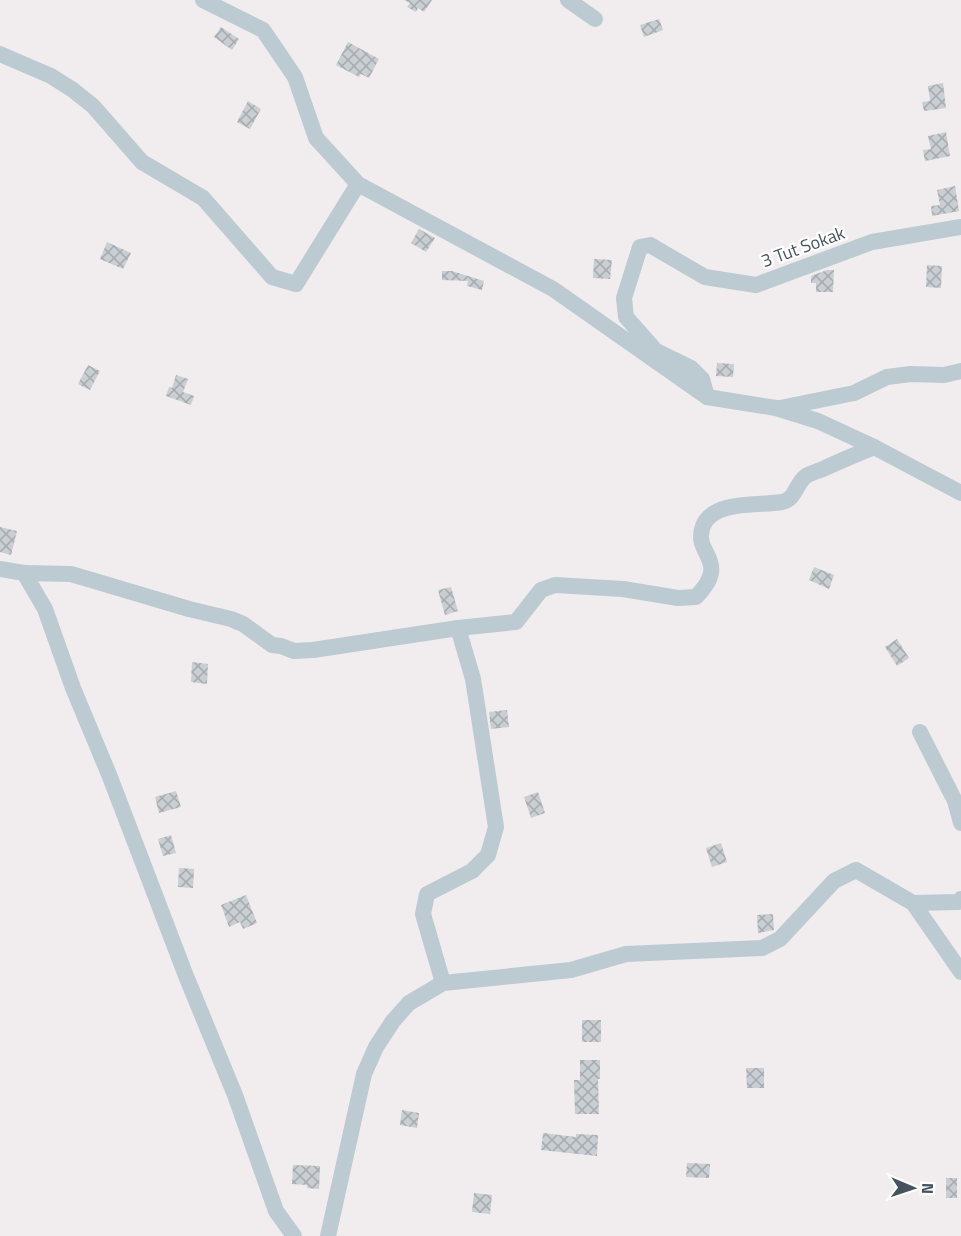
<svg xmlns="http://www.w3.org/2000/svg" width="961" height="1236" font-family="'Titillium Web',sans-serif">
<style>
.building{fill:url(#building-cross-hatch)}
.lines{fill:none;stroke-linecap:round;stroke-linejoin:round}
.minor{stroke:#bccad2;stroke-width:16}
.labels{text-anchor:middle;stroke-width:4.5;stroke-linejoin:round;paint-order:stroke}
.street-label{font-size:18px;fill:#44535d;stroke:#fff}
</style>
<defs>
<pattern id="building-cross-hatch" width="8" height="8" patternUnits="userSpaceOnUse" patternTransform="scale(1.5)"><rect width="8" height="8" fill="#c9ced3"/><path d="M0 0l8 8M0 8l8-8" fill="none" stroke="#a5aaae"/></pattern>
</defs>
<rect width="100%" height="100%" fill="#f1edee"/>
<g class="building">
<polygon points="404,0 432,0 424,12 418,8 416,12 407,7 410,3"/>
<polygon points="659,19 663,30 644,37 640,25"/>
<polygon points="221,27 239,39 232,50 214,37"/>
<polygon points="348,42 379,59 369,78 361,74 359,77 336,65"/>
<polygon points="943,83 946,108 924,111 922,102 930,101 928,86"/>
<polygon points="248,101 261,109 250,129 237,122"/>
<polygon points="946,132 950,156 925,161 923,150 931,149 928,136"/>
<polygon points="955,186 959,211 932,216 931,206 940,205 937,190"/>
<polygon points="419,229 435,238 426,252 411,243"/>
<polygon points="107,242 131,253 123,269 100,259"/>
<polygon points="594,259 612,260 610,279 593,278"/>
<polygon points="927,265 942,266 941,288 926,287"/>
<polygon points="827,270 834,270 833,292 816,292 816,283 811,283 811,276"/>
<polygon points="442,271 452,271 484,281 482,290 467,286 468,281 442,280"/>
<polygon points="717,363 734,364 733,377 716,376"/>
<polygon points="88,365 100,371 90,390 78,384"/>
<polygon points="176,375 188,379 183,392 194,396 191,405 166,396 169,387 172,388"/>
<polygon points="0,527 17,531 11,555 0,552"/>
<polygon points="814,567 834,575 829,589 809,580"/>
<polygon points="451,587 458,611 445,615 438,590"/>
<polygon points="897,639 909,658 897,666 885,647"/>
<polygon points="192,662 208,664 207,684 191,682"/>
<polygon points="507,710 509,727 491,729 489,712"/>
<polygon points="176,791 181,807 159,813 155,797"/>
<polygon points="538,792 545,813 531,818 524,797"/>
<polygon points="171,835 176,853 163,856 158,839"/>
<polygon points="721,843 727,862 712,867 706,848"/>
<polygon points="179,868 194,869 193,888 178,887"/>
<polygon points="246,895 257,923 243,929 240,922 229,927 221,905"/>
<polygon points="773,914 774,930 758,933 757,915"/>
<rect x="582" y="1020" width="19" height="22"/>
<polygon points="580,1060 600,1060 600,1079 598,1079 599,1114 575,1114 574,1080 580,1080"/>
<polygon points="746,1068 764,1068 764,1088 747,1088"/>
<polygon points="402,1110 419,1113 417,1128 400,1125"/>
<polygon points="543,1133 576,1137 576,1134 598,1135 597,1156 541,1150"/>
<polygon points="687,1163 710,1164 709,1178 686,1177"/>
<polygon points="293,1165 320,1166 319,1189 307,1188 307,1185 292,1184"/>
<rect x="946" y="1178" width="11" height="20"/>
<polygon points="474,1193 492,1195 490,1214 472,1212"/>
</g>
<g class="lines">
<g class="minor">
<polyline points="203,0 263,30 295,77 316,138 358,184 553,289 707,397 776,408 818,421 874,447 961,493"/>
<polyline points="568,0 595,19"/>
<polyline points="0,54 51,76 73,90 93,106 142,162 203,198 272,277 296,284 358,184"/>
<polyline points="707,397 702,379 691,368 656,351 626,317 624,298 640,247 650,245 705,277 756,285 872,242 961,227"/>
<polyline points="780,408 854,393 887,377 911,374 944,375 961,371"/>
<polyline points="0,569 24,573 45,609 73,688 110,777 186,976 235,1095 276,1211 294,1236"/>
<path d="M24 573 71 574 189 609 231 619 243 624 272 645 281 646 294 651 313 650 458 628 516 622 541 590 555 585 623 589 678 598 696 597C732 560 692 555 703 526 713 500 759 506 782 502 796 499 796 483 806 476 811 473 818 471 823 469 840 461 857 454 874 447"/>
<polyline points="920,732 955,801 961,823"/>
<polyline points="913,903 961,972"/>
<polyline points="443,983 423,914 427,894 472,871 488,855 496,827 473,679 458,628"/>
<polyline points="328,1236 364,1074 376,1047 393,1021 409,1003 443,983 571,970 626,954 762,948 780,939 834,881 856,870 913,903 958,902 961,899"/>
</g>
</g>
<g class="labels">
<g class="street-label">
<text transform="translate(803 247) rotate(-20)" y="6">3 Tut Sokak</text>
</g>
</g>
<g transform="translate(913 1188) rotate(92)" stroke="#ffffff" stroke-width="4.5" paint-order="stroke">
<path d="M0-4.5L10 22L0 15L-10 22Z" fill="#44535d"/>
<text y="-9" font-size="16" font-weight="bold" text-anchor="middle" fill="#44535d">N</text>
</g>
</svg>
